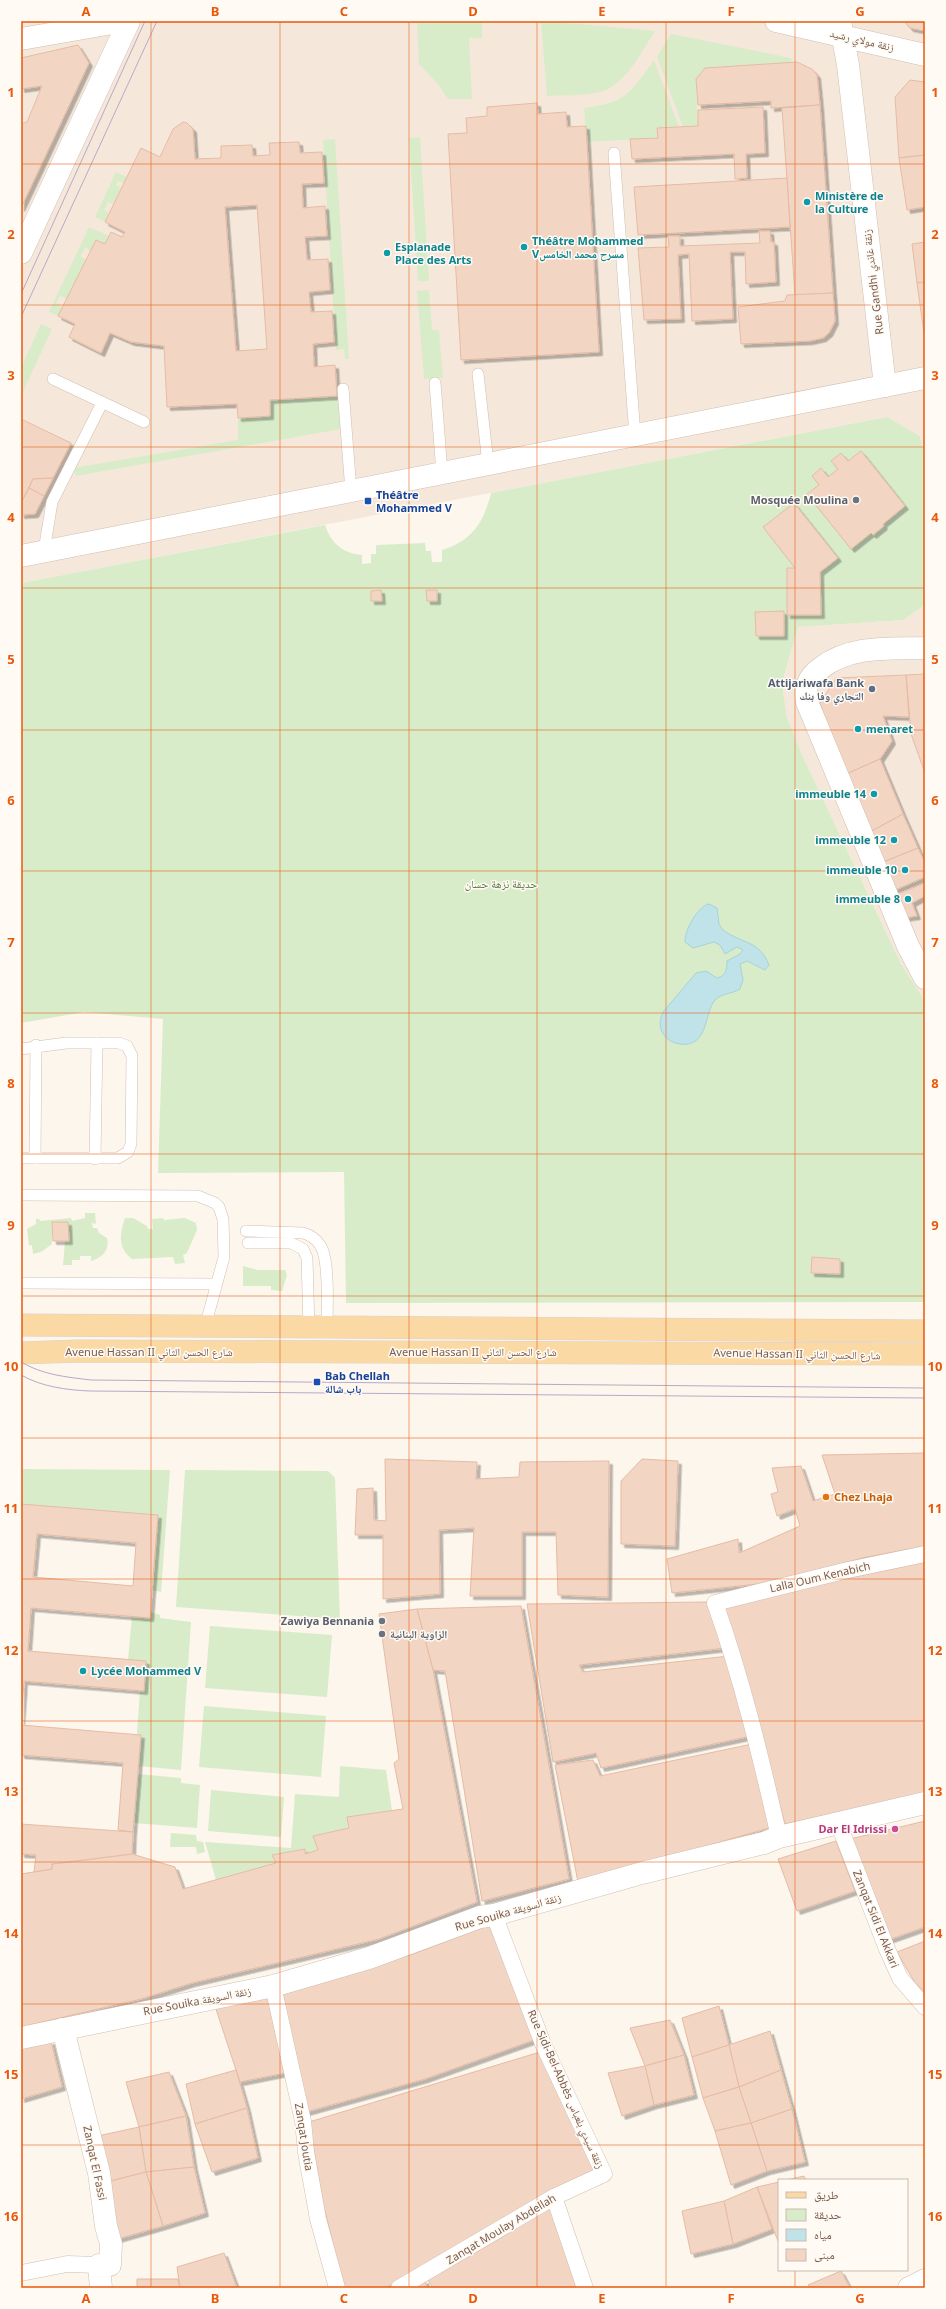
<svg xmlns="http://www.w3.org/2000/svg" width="946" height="2309" font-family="'Noto Sans','Noto Naskh Arabic',sans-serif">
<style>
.residential{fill:#f5e8da}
.green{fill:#d8ecc9}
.water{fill:#bfe3e8;stroke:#a5d3da}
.building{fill:#f3d5c3;stroke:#e6bba3;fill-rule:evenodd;filter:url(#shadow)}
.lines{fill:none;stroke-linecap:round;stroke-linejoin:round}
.service-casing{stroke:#d1beb0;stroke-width:12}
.pedestrian-casing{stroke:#d1beb0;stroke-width:17}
.minor-casing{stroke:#d1beb0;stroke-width:23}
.tertiary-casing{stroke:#d1beb0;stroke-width:23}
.primary-casing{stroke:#dad1cd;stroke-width:23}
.service{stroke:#fff;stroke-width:11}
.pedestrian{stroke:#fff;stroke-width:16}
.minor{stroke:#fff;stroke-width:22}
.tertiary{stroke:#fff;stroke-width:22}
.primary{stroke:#fbd9a5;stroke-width:22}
.tram{stroke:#b9a8c9;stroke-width:1}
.grid{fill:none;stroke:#e8590c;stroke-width:1;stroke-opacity:0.55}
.culture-dot{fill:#0f9aa8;stroke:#fffaf3;stroke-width:1.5}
.worship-dot{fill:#6b7280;stroke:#fffaf3;stroke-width:1.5}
.transit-dot{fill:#1a4fb4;stroke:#fffaf3;stroke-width:1.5}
.service-dot{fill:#5c6f8a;stroke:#fffaf3;stroke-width:1.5}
.food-dot{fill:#e8710a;stroke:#fffaf3;stroke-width:1.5}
.hotel-dot{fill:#d1479c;stroke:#fffaf3;stroke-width:1.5}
.labels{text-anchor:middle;stroke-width:3;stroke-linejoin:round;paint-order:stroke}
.street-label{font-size:11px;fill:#7a5c4d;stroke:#fffaf3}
.culture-label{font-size:11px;font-weight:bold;fill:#0d838f;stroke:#fffaf3;text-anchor:start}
.transit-label{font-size:11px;font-weight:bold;fill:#164399;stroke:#fffaf3;text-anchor:start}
.worship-label{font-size:11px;font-weight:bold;fill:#5b616d;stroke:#fffaf3;text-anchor:end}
.service-label{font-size:11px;font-weight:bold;fill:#4e5e75;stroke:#fffaf3;text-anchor:end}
.park-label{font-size:11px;fill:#537a41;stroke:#fffaf3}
.food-label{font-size:11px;font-weight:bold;fill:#c56008;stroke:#fffaf3;text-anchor:start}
.hotel-label{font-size:11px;font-weight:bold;fill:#b23c85;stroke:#fffaf3;text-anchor:end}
.neatline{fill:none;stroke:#e8590c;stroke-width:1.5}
.grid-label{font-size:13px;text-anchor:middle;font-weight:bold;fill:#e8590c}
</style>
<defs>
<filter id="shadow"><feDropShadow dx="3.5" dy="3.5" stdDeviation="0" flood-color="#0004"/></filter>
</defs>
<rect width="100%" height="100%" fill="#fdf6ec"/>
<g class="residential">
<polygon points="21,21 925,21 925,455 920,436 887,417 21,583"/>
<polygon points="925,605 925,1001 901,964 803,757 787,718 782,683 798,627 903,620"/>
</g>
<g class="green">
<polygon points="417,21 482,21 482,38 469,38 472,99 448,99 438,84 419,64"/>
<path d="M541 21H546L655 31C641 52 626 85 600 92 584 96 564 95 547 96Z"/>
<polygon points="671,34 791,58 792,62 696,79 698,126 683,127 657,57"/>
<path d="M654 60 679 127 658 128V138L587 142 584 108C627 103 630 93 654 60Z"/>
<polygon points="420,137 429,281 418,281 409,138"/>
<polygon points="335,139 349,359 345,359 344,349 336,350 323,140"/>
<polygon points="116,172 127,177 124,183 118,181 116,185 121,188 113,204 108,202 104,210 109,213 105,222 95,217"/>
<polygon points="89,227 109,236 105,244 96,240 90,251 86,247 80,256 86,260 67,299 60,296 56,303 63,307 58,316 49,312"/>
<polygon points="429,290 432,330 439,330 443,378 424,379 417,291"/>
<polygon points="41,324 52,329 21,396 21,368"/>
<polygon points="337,396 341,429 76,476 74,468 238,440 238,418 270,416 270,400"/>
<path d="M887 417 920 436 925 455V605L903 620 798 627 782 683 787 718 803 757 901 964 925 1001V1302L346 1303 344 1172 158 1173 163 1019 84 1012 21 1023V583L325 525C331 543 342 553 362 555V564L371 563V554H376V545L425 543 426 551H431L432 562H442V550C472 541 484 522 491 493Z"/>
<path d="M85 1213H95L96 1224 92 1223 93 1228H97L99 1233 107 1238C110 1250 102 1258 91 1261V1256H80V1260H72V1265H63L65 1241H69L68 1222H52V1244L41 1252 33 1254 32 1245 29 1246 27 1229 36 1224V1219H39L40 1221 71 1218 72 1221 85 1218Z"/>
<path d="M125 1218H133L147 1226 148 1229H153L152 1219 163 1218 164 1220 185 1218 196 1223 197 1230 187 1253 183 1255 185 1263 175 1264 173 1257 132 1259C117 1247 120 1234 125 1218Z"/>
<polygon points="243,1266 258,1270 285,1270 287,1275 282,1291 271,1290 271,1286 243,1286"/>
<polygon points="21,1469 170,1470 161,1592 152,1590 157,1515 21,1504"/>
<polygon points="185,1470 328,1471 335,1478 340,1619 176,1607"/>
<polygon points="150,1612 160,1615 160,1618 191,1622 181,1770 138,1766 141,1735 137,1734 140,1690 144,1690 146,1661 128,1660 132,1616"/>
<polygon points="210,1626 332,1635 327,1697 205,1688"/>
<polygon points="204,1706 326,1716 321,1777 199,1767"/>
<polygon points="340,1766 386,1770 392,1811 348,1817 349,1828 313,1836 318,1850 305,1854 304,1849 273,1855 276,1863 216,1880 205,1842 291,1848 295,1794 339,1797"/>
<polygon points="138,1774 181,1778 181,1783 200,1785 197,1828 134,1823"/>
<polygon points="211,1790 284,1797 281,1837 208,1831"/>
<polygon points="171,1833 196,1835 197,1841 203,1842 205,1852 197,1854 196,1847 170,1847"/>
</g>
<path class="water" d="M709 904 717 908 719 924 722 929C740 944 759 939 769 965L765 970 747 961 740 964 743 980 740 989C732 994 722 993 715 1000 704 1012 709 1048 680 1044 672 1043 666 1039 662 1032 659 1025 660 1019 663 1012L696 973 706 971 717 978C726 976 727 969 727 961L740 954 743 950 737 947 725 954 720 945 714 942 693 948 685 942C684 931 698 906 709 904Z"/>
<g class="building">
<polygon points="904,21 925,21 925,31 910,28"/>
<polygon points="78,45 89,63 21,208 21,124 27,122 42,86 21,89 21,58"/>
<polygon points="797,62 812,69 817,75 820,105 771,108 771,101 698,105 696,79 705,68"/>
<polygon points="910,80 925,82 925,155 899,158 895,97"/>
<polygon points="537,103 538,114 566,112 567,127 586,126 599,352 461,360 448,134 467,133 466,118 487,116 487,107"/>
<polygon points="820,105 833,293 795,295 782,108"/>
<polygon points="763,107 765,153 746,154 747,178 735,179 734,154 632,159 630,139 658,138 657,128 698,126 698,110"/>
<path d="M183 122 187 123 193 129 195 159 221 158V146L252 145 253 156 270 155 269 143 299 142 300 153 322 152 324 183 302 184 303 208 325 206 327 236 305 237 307 260 328 259 330 290 309 292 311 312 332 311 334 342 313 344 314 367 335 365 337 396 270 400V416L238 418 237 404 167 407 164 346 131 342 110 333 101 353 69 337 75 324 58 316 96 240 105 244 111 232 122 237 125 232 105 222 141 148 160 157 173 129ZM257 205 267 349 236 351 225 207Z"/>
<polygon points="925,155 925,207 907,210 899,158"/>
<polygon points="787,178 790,227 638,235 634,187"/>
<polygon points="759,231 770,231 771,242 774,242 776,282 746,284 745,252 730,252 733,319 692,321 689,254 678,255 681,319 644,320 638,248 669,247 668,236 680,236 680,246 760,243"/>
<polygon points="925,242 925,282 917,283 912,244"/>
<polygon points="925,282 925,340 917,283"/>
<polygon points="833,293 835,321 829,333 823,338 810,341 741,344 738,307 785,301 787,295"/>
<polygon points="21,419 71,443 53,478 33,479 21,503"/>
<polygon points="861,451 905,506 883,524 884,526 873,535 871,533 851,549 807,494 819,485 812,476 821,468 828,477 838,469 831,461 841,453 848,461"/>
<polygon points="53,478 44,496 29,488 33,479"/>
<polygon points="29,488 44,496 35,514 21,515 21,503"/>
<polygon points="794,503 838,558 820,572 821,615 787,615 787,568 795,568 763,527"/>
<polygon points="381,590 382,601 371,601 371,591"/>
<polygon points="426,590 437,590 437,601 427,601"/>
<polygon points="784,611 784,636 756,636 755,612"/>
<polygon points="925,674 925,773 911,734 906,675"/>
<polygon points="906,675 909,717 883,716 892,741 880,759 844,775 820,703 836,678"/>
<polygon points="880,759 903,814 870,832 844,775"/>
<polygon points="903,814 918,848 881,863 870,832"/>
<polygon points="918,848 925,863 925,877 893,891 881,863"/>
<polygon points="925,883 925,896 912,903 917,916 903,918 895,895"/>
<polygon points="52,1222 68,1222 69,1241 53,1241"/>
<polygon points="812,1257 840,1259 840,1274 811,1273"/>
<polygon points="925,1453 925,1546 862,1558 805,1574 758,1584 672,1593 667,1559 738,1539 739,1553 800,1526 795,1509 777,1516 771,1494 778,1492 772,1468 801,1466 813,1501 835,1494 822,1455"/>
<polygon points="385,1459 477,1462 476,1479 519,1477 520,1462 609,1461 608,1597 558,1595 556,1532 522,1532 522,1596 470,1596 474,1528 439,1530 440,1594 383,1599 383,1535 355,1535 357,1489 373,1488 374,1520 386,1521"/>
<polygon points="642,1459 678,1461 675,1546 621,1544 621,1481"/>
<path d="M21 1504 158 1515 150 1618 31 1608 28 1651 146 1661 144 1691 24 1681 21 1725 141 1735 133 1832 118 1830 123 1763 21 1755ZM37 1534 136 1543 133 1586 33 1577Z"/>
<polygon points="925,1562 925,1793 785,1824 761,1734 721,1605"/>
<polygon points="708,1602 725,1648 579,1665 583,1672 729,1656 751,1736 601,1768 596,1753 553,1762 527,1604"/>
<polygon points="521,1606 569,1879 482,1901 445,1671 433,1670 417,1609"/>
<polygon points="417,1609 433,1670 477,1902 379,1939 192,1983 141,1999 21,2027 21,1874 52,1869 52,1864 132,1854 175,1867 183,1889 276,1863 272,1855 305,1849 305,1854 318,1850 313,1836 349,1828 347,1817 403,1809 394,1763 399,1759 379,1614"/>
<polygon points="752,1744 773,1827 578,1882 555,1765 593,1760 600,1776"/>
<polygon points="925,1821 925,1927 888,1940 850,1839"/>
<polygon points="21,1824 133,1832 132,1854 52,1864 52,1869 34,1872 36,1855 21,1854"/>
<polygon points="836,1841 855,1891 797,1911 778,1859"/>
<polygon points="495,1923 534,2040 425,2079 306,2112 275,1991 410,1955"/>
<polygon points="925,1941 925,1990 924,1991 915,1983 897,1952"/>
<polygon points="267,1995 285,2073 240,2082 214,2003"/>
<polygon points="719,2006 729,2045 692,2057 682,2018"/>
<polygon points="670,2020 684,2055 645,2066 630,2028"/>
<polygon points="770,2031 781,2070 739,2087 729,2045"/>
<polygon points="51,2041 62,2087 21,2099 21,2048"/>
<polygon points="729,2045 739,2087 703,2098 692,2057"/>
<polygon points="540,2052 599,2173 417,2275 384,2288 344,2288 323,2203 309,2122"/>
<polygon points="684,2055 694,2095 654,2105 645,2066"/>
<polygon points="645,2066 654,2105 622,2116 608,2073"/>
<polygon points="236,2070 247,2108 195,2124 186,2084"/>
<polygon points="781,2070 792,2109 751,2123 739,2087"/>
<polygon points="169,2072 186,2116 139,2127 126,2082"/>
<polygon points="739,2087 751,2123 715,2131 703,2098"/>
<polygon points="247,2108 258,2158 212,2172 195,2124"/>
<polygon points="792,2109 805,2162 767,2171 751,2123"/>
<polygon points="186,2116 194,2167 146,2172 139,2127"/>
<polygon points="751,2123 767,2171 731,2185 715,2131"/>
<polygon points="139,2127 146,2172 103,2183 93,2137"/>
<polygon points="194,2167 205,2213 163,2226 146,2172"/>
<polygon points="146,2172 163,2226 114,2240 103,2183"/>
<polygon points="804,2176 806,2180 786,2180"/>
<polygon points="779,2182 779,2241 778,2241 757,2187"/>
<polygon points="757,2187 772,2229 733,2244 724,2201"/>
<polygon points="724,2201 733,2244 691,2254 682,2211"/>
<polygon points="552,2202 583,2288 433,2288 428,2280 495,2235"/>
<polygon points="224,2253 237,2288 180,2288 177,2267"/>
<polygon points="841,2271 850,2288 810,2288 808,2285"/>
<polygon points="137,2279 178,2279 180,2288 137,2288"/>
<polygon points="425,2280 427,2288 406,2288"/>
</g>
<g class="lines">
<defs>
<g id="service">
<polyline points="614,153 635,436"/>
<polyline points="478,374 488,464"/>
<polyline points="53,379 144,422"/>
<polyline points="435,383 442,473"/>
<polyline points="343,389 351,491"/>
<polyline points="44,551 52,502 102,403"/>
<polyline points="21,1049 66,1043 119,1043 127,1046 132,1056 131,1144 128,1152 118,1158 21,1158"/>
<polyline points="35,1158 36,1045"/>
<polyline points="95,1159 97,1043"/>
<polyline points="21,1195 198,1196 215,1203 219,1207 223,1219 224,1257 205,1327"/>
<path d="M246 1231 303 1233C310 1235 316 1239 320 1245 330 1259 327 1309 327 1328"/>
<polyline points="248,1243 291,1243 303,1249 307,1258 309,1328"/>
<polyline points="21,1283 215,1284"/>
</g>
<g id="pedestrian">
<polyline points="839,1825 887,1949 900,1978 925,2007"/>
<path d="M779 1837C761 1758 742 1679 715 1603L848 1570 925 1554"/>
<polyline points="273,1986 303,2121 306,2152 318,2219 337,2288"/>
<polyline points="554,2197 585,2288"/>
<polyline points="21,2273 67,2264 99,2265"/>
<polyline points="399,2288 554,2197 604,2174 543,2044 494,1915"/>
</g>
<g id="minor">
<polyline points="776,21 925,55"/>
<polyline points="840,21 848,65 885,386"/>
<polyline points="21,39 124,21"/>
<polyline points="21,253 129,21"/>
<path d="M925 648C888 649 851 645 821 668 808 677 804 687 807 702L908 946 925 978"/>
<polyline points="63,2029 99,2173 106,2226 111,2244 110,2265 99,2265 101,2288"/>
<polyline points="21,2038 273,1986 369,1958 480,1917 494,1915 642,1873 764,1843 779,1837 925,1803"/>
<polyline points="909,2288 925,2280"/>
</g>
<polyline id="tertiary" points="21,556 925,378"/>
<g id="primary">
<polyline points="21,1325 925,1331"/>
<polyline points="21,1353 78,1351 925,1354"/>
</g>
</defs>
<use href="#service" class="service-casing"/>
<use href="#pedestrian" class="pedestrian-casing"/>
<use href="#minor" class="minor-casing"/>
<use href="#tertiary" class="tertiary-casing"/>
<use href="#primary" class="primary-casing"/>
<use href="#service" class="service"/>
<use href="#pedestrian" class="pedestrian"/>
<use href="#minor" class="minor"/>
<use href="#tertiary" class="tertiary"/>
<use href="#primary" class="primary"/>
<g class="tram">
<polyline points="21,294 145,21"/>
<polyline points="21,317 157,21"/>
<path d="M21 1362C43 1375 66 1377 91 1380L925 1388"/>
<path d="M21 1375C42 1387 67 1390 90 1391L925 1398"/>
</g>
</g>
<path class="grid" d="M151 21V2288M280 21V2288M409 21V2288M537 21V2288M666 21V2288M795 21V2180M21 164H925M21 305H925M21 447H925M21 588H925M21 730H925M21 871H925M21 1013H925M21 1154H925M21 1296H925M21 1438H925M21 1579H925M21 1721H925M21 1862H925M21 2004H925M21 2145H925M795 2270V2288"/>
<g class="culture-dot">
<circle cx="807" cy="202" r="4"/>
<circle cx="524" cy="247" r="4"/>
<circle cx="387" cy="253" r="4"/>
<circle cx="858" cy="729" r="4"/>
<circle cx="874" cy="794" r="4"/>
<circle cx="894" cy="840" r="4"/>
<circle cx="905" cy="870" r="4"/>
<circle cx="908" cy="899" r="4"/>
<circle cx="83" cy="1671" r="4"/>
</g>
<g class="worship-dot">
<circle cx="856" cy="500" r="4"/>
<circle cx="382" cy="1621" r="4"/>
<circle cx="382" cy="1634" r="4"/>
</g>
<g class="transit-dot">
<rect x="364" y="497" width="8" height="8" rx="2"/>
<rect x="313" y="1378" width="8" height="8" rx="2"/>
</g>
<circle class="service-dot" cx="872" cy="689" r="4"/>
<circle class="food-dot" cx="826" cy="1497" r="4"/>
<circle class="hotel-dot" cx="895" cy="1829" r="4"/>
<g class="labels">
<g class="street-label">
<text transform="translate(862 40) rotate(13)" y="4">زنقة مولاي رشيد</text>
<text transform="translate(873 282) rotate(-97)" y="4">Rue Gandhi زنقة غاندي</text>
<text x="149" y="1356">Avenue Hassan II شارع الحسن الثاني</text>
<text x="473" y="1356">Avenue Hassan II شارع الحسن الثاني</text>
<text transform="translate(797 1354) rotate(1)" y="4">Avenue Hassan II شارع الحسن الثاني</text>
<text transform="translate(820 1577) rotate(-13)" y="4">Lalla Oum Kenabich</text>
<text transform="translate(508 1912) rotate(-16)" y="4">Rue Souika زنقة السويقة</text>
<text transform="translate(876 1919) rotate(68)" y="4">Zanqat Sidi El Akkari</text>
<text transform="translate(197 2001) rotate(-11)" y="4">Rue Souika زنقة السويقة</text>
<text transform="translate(566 2089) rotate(66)" y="4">Rue Sidi-Bel-Abbès زنقة سيدي بلعباس</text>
<text transform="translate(304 2137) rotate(81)" y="4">Zanqat Joutia</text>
<text transform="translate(95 2163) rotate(78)" y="4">Zanqat El Fassi</text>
<text transform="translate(501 2229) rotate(-31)" y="4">Zanqat Moulay Abdellah</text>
</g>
<g class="culture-label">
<text x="815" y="200">Ministère de<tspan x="815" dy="13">la Culture</tspan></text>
<text x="532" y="245">Théâtre Mohammed<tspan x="532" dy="13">Vمسرح محمد الخامس</tspan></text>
<text x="395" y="251">Esplanade<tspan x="395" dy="13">Place des Arts</tspan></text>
<text x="866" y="733">menaret</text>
<text x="866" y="798" text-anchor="end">immeuble 14</text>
<text x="886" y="844" text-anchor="end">immeuble 12</text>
<text x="897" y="874" text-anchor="end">immeuble 10</text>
<text x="900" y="903" text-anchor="end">immeuble 8</text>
<text x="91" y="1675">Lycée Mohammed V</text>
</g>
<g class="transit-label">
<text x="376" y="499">Théâtre<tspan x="376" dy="13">Mohammed V</tspan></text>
<text x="325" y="1380">Bab Chellah<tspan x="325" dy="13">باب شالة</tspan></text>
</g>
<g class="worship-label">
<text x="848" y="504">Mosquée Moulina</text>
<text x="374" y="1625">Zawiya Bennania</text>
<text x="390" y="1638" text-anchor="start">الزاوية البنانية</text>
</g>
<g class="service-label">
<text x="864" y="687">Attijariwafa Bank<tspan x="864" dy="13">التجاري وفا بنك</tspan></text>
</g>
<g class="park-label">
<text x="501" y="888">حديقة نزهة حسان</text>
</g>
<g class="food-label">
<text x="834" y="1501">Chez Lhaja</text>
</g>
<g class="hotel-label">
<text x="887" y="1833">Dar El Idrissi</text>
</g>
</g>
<rect width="946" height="2309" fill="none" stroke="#fffaf3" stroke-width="44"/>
<rect x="778" y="2179" width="130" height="92" fill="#fffaf3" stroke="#cabbb1"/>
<rect x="786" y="2192" width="20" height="6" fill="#fbd9a5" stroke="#cabbb1"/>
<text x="814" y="2199" font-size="12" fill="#7a5c4d">طريق</text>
<rect x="786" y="2209" width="20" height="12" fill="#d8ecc9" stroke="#cabbb1"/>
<text x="814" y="2219" font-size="12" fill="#7a5c4d">حديقة</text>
<rect x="786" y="2229" width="20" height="12" fill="#bfe3e8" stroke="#cabbb1"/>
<text x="814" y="2239" font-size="12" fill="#7a5c4d">مياه</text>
<rect x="786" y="2249" width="20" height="12" fill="#f3d5c3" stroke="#cabbb1"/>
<text x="814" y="2259" font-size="12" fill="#7a5c4d">مبنى</text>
<rect x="22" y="22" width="902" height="2265" class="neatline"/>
<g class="grid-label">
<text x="86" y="16">A</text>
<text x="215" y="16">B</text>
<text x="344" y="16">C</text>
<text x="473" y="16">D</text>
<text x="602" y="16">E</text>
<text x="731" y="16">F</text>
<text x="860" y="16">G</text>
<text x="11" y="97">1</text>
<text x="935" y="97">1</text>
<text x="11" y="239">2</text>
<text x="935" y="239">2</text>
<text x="11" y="380">3</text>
<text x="935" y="380">3</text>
<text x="11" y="522">4</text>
<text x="935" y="522">4</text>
<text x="11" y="664">5</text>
<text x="935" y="664">5</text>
<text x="11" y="805">6</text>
<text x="935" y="805">6</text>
<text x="11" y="947">7</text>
<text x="935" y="947">7</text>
<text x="11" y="1088">8</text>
<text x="935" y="1088">8</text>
<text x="11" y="1230">9</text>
<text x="935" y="1230">9</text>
<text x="11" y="1371">10</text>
<text x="935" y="1371">10</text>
<text x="11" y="1513">11</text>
<text x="935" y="1513">11</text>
<text x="11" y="1655">12</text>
<text x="935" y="1655">12</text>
<text x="11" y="1796">13</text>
<text x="935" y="1796">13</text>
<text x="11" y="1938">14</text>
<text x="935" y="1938">14</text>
<text x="11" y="2079">15</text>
<text x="935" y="2079">15</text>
<text x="11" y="2221">16</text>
<text x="935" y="2221">16</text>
<text x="86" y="2303">A</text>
<text x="215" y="2303">B</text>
<text x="344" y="2303">C</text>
<text x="473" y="2303">D</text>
<text x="602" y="2303">E</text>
<text x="731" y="2303">F</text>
<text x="860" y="2303">G</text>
</g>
</svg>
